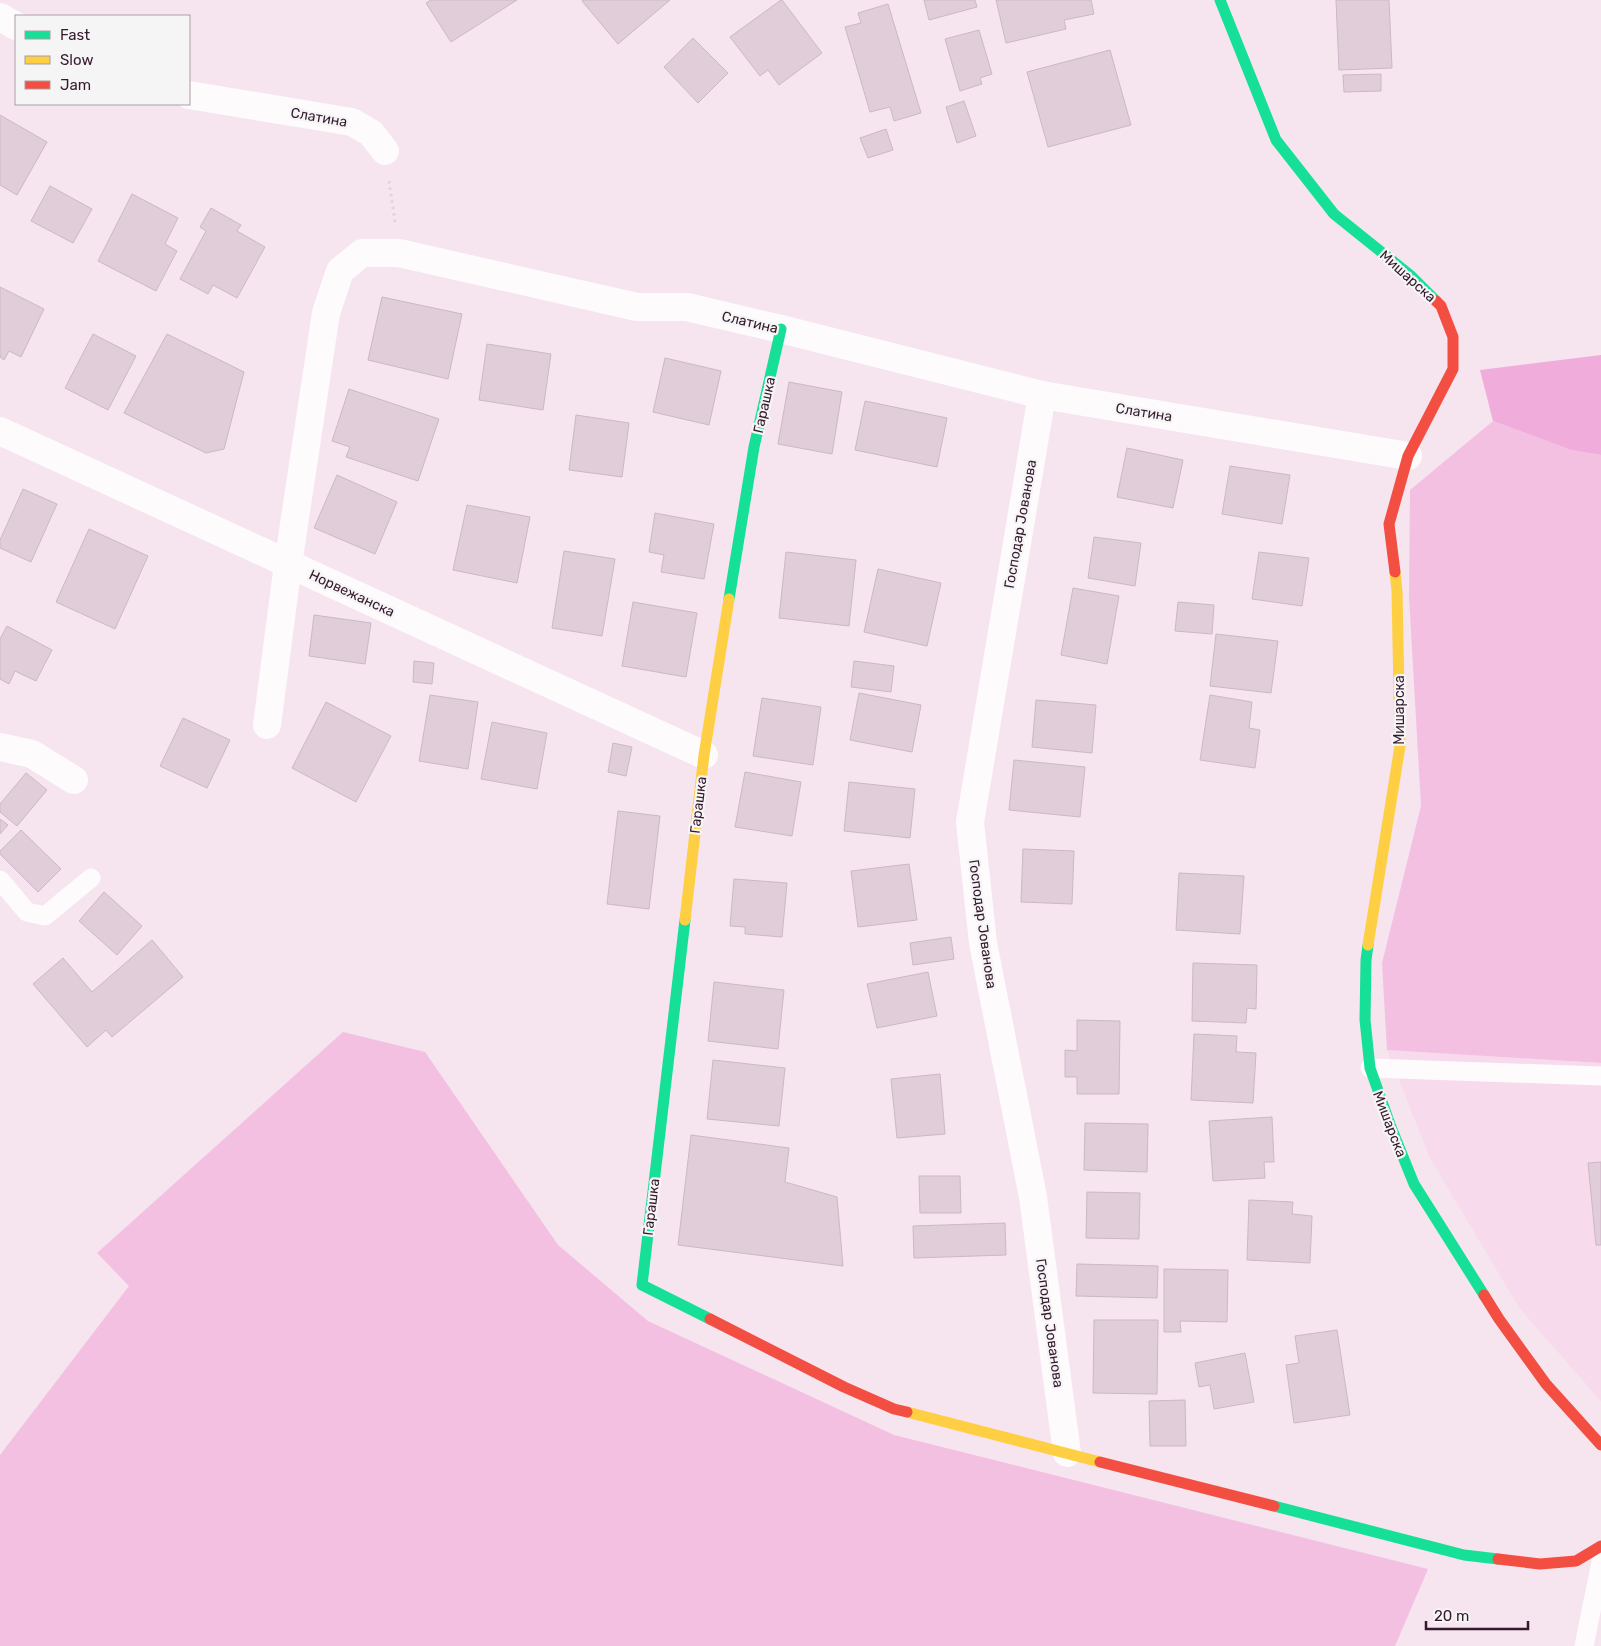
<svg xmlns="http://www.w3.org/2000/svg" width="1601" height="1646" font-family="Rubik,sans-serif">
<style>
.built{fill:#f7dbec}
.green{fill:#f4c0e2}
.forest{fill:#f0acda}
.building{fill:#e1ccd9;stroke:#cdb7c6}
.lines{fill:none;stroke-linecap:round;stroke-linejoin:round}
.path{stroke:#dcd6da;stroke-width:3;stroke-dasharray:2.5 4;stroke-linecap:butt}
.lane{stroke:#fefbfd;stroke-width:19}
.street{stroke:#fefbfd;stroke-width:28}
.fast{stroke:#16e098;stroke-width:11}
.slow{stroke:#ffcf43;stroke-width:11}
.jam{stroke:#f24e42;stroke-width:11}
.labels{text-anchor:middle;stroke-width:4.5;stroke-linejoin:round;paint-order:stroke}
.street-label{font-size:14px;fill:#36192d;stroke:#f5f5f5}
</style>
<rect width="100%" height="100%" fill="#f6e4ef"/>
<polygon class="built" points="1387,1050 1601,1063 1601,1401 1520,1309 1430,1158"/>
<g class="green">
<polygon points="1493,421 1571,450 1601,455 1601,1063 1387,1050 1382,963 1421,806 1409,597 1410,490"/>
<polygon points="343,1032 425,1052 558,1245 648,1321 894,1435 1428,1569 1395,1646 0,1646 0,1455 129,1286 97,1253"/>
</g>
<polygon class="forest" points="1601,355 1601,455 1571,450 1493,421 1480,370"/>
<g class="building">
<polygon points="431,0 517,0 451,42 426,3"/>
<polygon points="583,0 670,0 618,44 582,1"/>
<polygon points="781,0 782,0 822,53 779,85 768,70 760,76 730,37"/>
<polygon points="924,0 975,0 977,7 929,20"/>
<polygon points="996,0 1091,0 1094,14 1064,20 1066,29 1006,43"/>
<polygon points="1336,0 1389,0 1392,68 1339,70"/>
<polygon points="888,4 921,113 894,121 890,107 870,112 845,27 861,23 858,13"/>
<polygon points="979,30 992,74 980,78 982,84 960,91 945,39"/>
<polygon points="693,38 728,73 698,103 664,67"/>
<polygon points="1110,50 1131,125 1048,147 1027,72"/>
<polygon points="1381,74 1381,91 1344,92 1343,75"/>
<polygon points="964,101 976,136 957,143 946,107"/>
<polygon points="0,115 47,142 17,195 0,185"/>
<polygon points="886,129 893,150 868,158 860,138"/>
<polygon points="50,186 92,209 73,243 31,221"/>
<polygon points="132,194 178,218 165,244 177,251 156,291 98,261"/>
<polygon points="211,208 241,225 237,231 265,247 237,298 213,285 208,294 180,279 206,231 200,227"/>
<polygon points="0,287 44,309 21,357 9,351 4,360 0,357"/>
<polygon points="382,297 462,314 448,379 368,360"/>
<polygon points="93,334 136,356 108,410 65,388"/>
<polygon points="167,334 244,372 224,449 206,453 124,413"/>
<polygon points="487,344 551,354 543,410 479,400"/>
<polygon points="665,358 721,371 709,425 653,412"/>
<polygon points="789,382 842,392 832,454 778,444"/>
<polygon points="349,389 439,419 418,481 346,457 350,447 332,441"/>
<polygon points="865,401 947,418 937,467 855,450"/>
<polygon points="576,415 629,423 622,477 569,470"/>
<polygon points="1127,448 1183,460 1173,508 1117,497"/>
<polygon points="1230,466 1290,475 1282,524 1222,514"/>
<polygon points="337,475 397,502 375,554 314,528"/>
<polygon points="23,489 57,504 31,562 0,548 0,540"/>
<polygon points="467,505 530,517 517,583 453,570"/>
<polygon points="655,513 714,524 704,579 661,572 664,555 649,552"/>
<polygon points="89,529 148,556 115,629 56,602"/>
<polygon points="1094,537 1141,543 1135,586 1088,578"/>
<polygon points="564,551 615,559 602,636 552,628"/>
<polygon points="786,552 856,560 849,626 779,618"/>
<polygon points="1259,552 1309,558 1302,606 1252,599"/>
<polygon points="878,569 941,583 927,646 864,632"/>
<polygon points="1073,588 1119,596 1107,664 1061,655"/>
<polygon points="633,602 697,613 686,677 622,666"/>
<polygon points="1178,602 1214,605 1212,634 1175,631"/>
<polygon points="314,615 371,623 365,664 309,656"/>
<polygon points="7,626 52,650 36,681 15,671 9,684 0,679 0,639"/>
<polygon points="1216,634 1278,641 1271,693 1210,686"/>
<polygon points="414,661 434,663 432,684 413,682"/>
<polygon points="854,661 894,666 891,692 851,687"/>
<polygon points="859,693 921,705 912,752 850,740"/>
<polygon points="430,695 478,702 468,769 419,761"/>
<polygon points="1210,695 1252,702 1249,728 1260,730 1255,768 1200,760"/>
<polygon points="762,698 821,707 813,765 753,756"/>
<polygon points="1036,700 1096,705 1092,753 1032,747"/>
<polygon points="326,702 391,736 356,802 292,768"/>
<polygon points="183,718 230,740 207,788 160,766"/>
<polygon points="492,722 547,733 537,789 481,779"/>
<polygon points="613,743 632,747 626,776 608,772"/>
<polygon points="1014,760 1085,767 1080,817 1009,810"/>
<polygon points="745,772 801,782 792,836 735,827"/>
<polygon points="26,773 47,790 17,826 0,812 0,804"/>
<polygon points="849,782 915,789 910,838 844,831"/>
<polygon points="618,811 660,816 649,909 607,904"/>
<polygon points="0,819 8,825 0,834"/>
<polygon points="21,830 61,869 38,892 0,854 0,851"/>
<polygon points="1023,849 1074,851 1072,904 1021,902"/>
<polygon points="909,864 917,920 858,927 851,871"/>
<polygon points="1179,873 1244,876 1240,934 1176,930"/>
<polygon points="734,879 787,883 782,937 745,934 745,927 730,926"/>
<polygon points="104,892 142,926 117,955 79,921"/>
<polygon points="951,937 954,959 913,965 910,943"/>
<polygon points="152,940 183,977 112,1037 106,1030 87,1047 33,984 63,958 92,992"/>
<polygon points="1193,963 1257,965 1256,1009 1247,1008 1246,1023 1192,1021"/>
<polygon points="928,972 937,1016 877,1028 867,984"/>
<polygon points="714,982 784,990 778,1049 708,1041"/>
<polygon points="1077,1020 1120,1021 1119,1094 1077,1094 1077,1077 1065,1077 1065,1050 1077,1051"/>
<polygon points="1194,1034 1237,1036 1236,1052 1256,1053 1253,1103 1191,1100"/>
<polygon points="713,1060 785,1068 779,1126 707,1119"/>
<polygon points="940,1074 945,1134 897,1138 891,1079"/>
<polygon points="1272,1117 1274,1162 1264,1162 1265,1178 1213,1181 1209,1121"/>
<polygon points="1085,1123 1148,1124 1147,1172 1084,1170"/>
<polygon points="691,1135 789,1148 785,1182 837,1197 843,1266 678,1245"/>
<polygon points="1601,1162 1601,1245 1596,1245 1588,1163"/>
<polygon points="919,1176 960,1176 961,1213 920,1213"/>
<polygon points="1087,1192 1140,1193 1139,1239 1086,1238"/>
<polygon points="1249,1200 1293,1202 1292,1214 1312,1216 1310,1263 1247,1260"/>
<polygon points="1005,1223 1006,1255 914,1258 913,1226"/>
<polygon points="1077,1264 1158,1266 1157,1298 1076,1296"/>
<polygon points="1164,1269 1228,1270 1227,1322 1180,1321 1181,1332 1164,1332"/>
<polygon points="1094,1320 1158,1320 1157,1394 1093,1393"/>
<polygon points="1337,1330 1350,1415 1294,1423 1286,1365 1299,1363 1295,1336"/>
<polygon points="1245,1353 1254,1402 1214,1409 1210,1385 1199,1387 1195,1363"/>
<polygon points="1185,1400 1186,1446 1150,1446 1149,1401"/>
</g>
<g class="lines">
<polyline class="path" points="389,181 395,222"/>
<g class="lane">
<polyline points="0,880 27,912 45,916 91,878"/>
<polyline points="1370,1068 1601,1076"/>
<polyline points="1584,1646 1601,1562"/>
</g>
<g class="street">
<polyline points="0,17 16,26"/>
<polyline points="189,95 352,122 371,133 385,151"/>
<polyline points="1042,395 970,822 983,943 1033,1197 1067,1453"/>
<polyline points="0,431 704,755"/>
<polyline points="267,725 288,564 326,313 340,271 362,253 399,253 637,307 687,307 781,329 1042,395 1408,456"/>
<polyline points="0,747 32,754 74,780"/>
</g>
<g class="fast">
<polyline points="1220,0 1276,140 1334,214 1410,275 1436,301"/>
<polyline points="729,599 754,447 781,329"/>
<polyline points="685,920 642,1285 710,1319"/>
<polyline points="1368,945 1366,960 1365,1020 1370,1068 1391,1127 1414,1184 1484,1295"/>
<polyline points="1274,1506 1464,1555 1498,1559"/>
</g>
<g class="slow">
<polyline points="685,920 704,755 729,599"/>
<polyline points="1368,945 1400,746 1397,591 1395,572"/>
<polyline points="907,1412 1100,1462"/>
</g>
<g class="jam">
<polyline points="1395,572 1389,524 1408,456 1453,369 1453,337 1441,306 1436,301"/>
<polyline points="1484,1295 1499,1319 1546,1384 1601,1445"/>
<polyline points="710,1319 844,1387 894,1409 907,1412"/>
<polyline points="1100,1462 1274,1506"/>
<polyline points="1498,1559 1540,1564 1576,1561 1601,1546"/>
</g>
</g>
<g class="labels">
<g class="street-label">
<text transform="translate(319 117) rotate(10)" y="5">Слатина</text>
<text transform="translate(1408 276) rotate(42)" y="5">Мишарска</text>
<text transform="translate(750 322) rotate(13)" y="5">Слатина</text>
<text transform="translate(764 405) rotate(-77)" y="5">Гарашка</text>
<text transform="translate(1144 412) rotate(9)" y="5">Слатина</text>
<text transform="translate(1020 524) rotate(-80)" y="5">Господар Јованова</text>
<text transform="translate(352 593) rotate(25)" y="5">Норвежанска</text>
<text transform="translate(1399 710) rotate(-90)" y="5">Мишарска</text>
<text transform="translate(698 805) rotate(-83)" y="5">Гарашка</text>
<text transform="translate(983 924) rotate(82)" y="5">Господар Јованова</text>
<text transform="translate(1390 1124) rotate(69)" y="5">Мишарска</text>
<text transform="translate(651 1207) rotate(-83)" y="5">Гарашка</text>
<text transform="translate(1050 1323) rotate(82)" y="5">Господар Јованова</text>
</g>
</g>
<rect x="15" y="15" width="175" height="90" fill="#f5f5f5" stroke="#a99da5"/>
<rect x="25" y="31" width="25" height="8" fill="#16e098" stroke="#a99da5"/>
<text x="60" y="40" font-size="15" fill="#36192d">Fast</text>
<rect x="25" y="56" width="25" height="8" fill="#ffcf43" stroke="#a99da5"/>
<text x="60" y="65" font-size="15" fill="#36192d">Slow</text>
<rect x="25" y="81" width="25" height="8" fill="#f24e42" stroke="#a99da5"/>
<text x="60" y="90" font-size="15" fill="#36192d">Jam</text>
<path d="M1426 1621v8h102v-8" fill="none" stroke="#36192d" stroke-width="2.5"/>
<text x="1434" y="1621" font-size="15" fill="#36192d" stroke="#f5f5f5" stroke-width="4" paint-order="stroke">20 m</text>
</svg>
